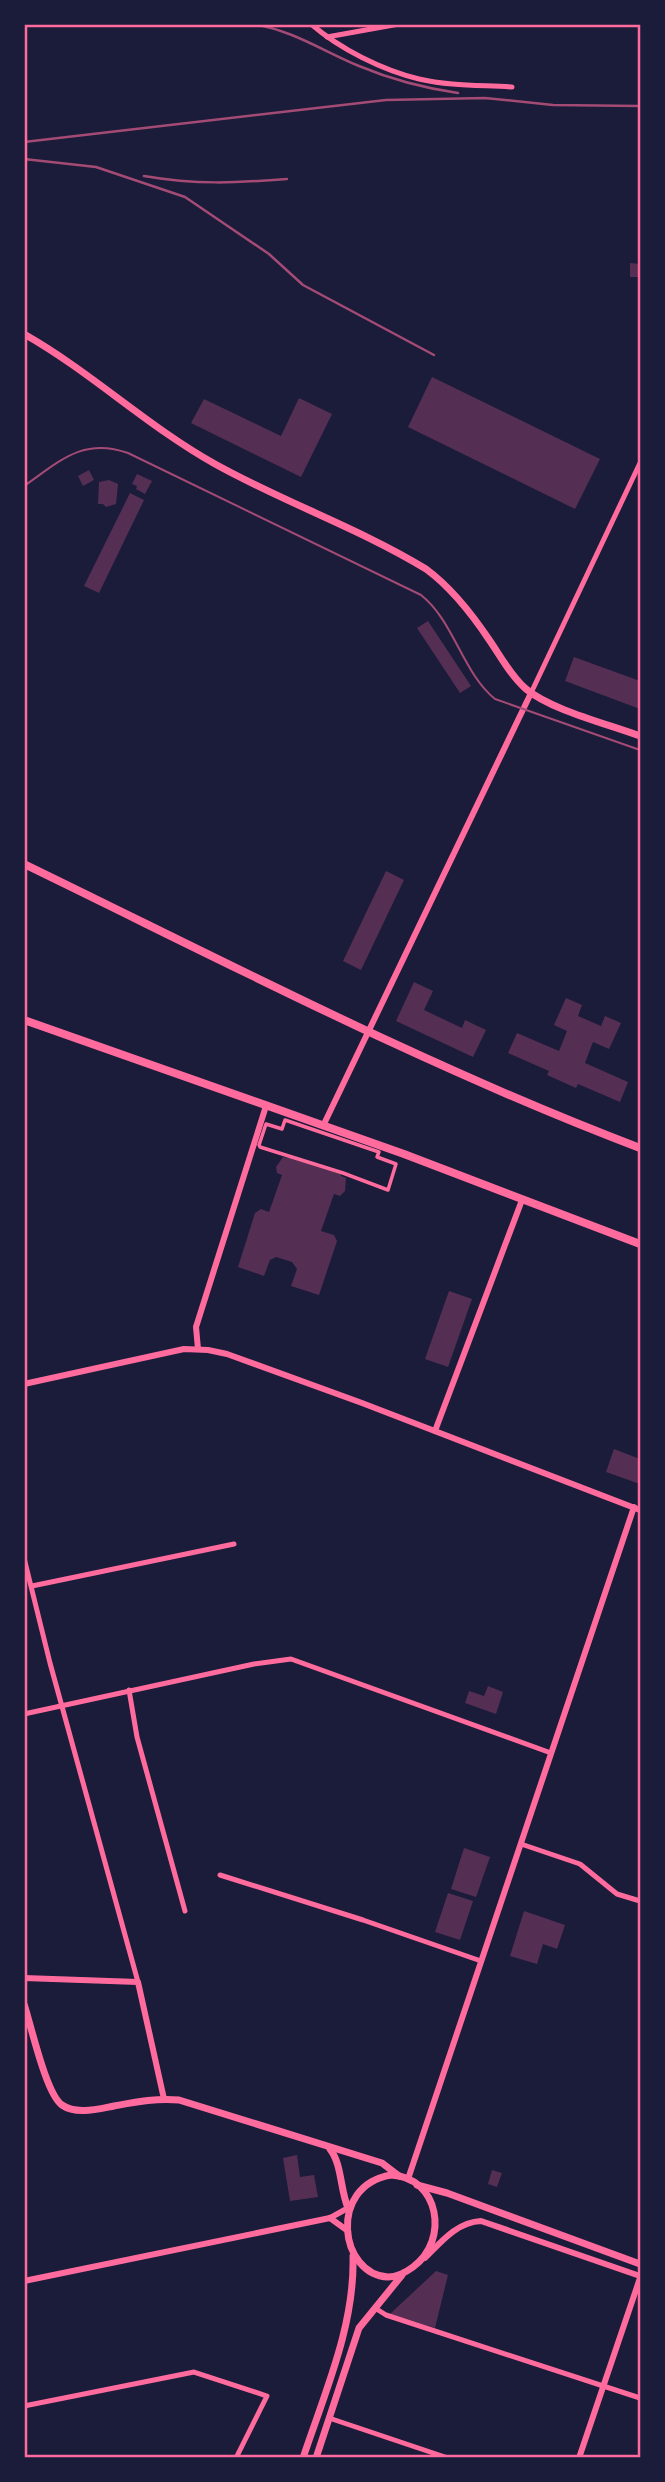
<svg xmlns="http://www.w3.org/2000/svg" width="665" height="2482" font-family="Inter,sans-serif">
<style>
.building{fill:#542f53}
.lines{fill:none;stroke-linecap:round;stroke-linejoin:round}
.pedestrian{stroke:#ff6b9d;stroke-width:3.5}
.minor{stroke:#ff6b9d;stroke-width:5}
.tertiary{stroke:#ff6b9d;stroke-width:6}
.secondary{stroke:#ff6b9d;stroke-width:7}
.primary{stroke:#ff6b9d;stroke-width:8}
.tram{stroke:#a44b75;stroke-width:2}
.rail{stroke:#a44b75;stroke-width:2.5}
.neatline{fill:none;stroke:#ff6b9d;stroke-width:2.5}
</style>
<rect width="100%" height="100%" fill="#1b1b3a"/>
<g class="building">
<polygon points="630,263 640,264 640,277 630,277"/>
<polygon points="432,377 600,459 575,509 408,427"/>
<polygon points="299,398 332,414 301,477 191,423 204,399 281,436"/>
<polygon points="89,470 94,480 83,486 78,476"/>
<polygon points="137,474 152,481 145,494 136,489 137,486 132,484"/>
<polygon points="109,480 118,484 116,504 106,507 103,504 98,504 99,482"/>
<polygon points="130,493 144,500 99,593 84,586"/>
<polygon points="428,621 471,686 460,693 417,628"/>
<polygon points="574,657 640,681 640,709 565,681"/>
<polygon points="386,871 404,880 361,970 343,961"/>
<polygon points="414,982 433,991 424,1010 462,1028 465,1020 486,1030 473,1057 396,1021"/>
<polygon points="566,998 582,1005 578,1016 601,1026 605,1016 621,1023 609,1049 593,1042 585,1063 628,1082 620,1102 578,1084 576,1088 547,1075 549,1071 508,1053 517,1033 559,1051 567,1031 554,1025"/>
<polygon points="288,1156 341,1174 341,1176 346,1178 345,1191 340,1196 334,1194 321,1231 334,1235 337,1241 319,1295 291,1286 297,1269 292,1262 276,1257 270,1260 264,1276 238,1267 255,1213 261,1209 269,1212 282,1175 277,1173 276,1167 283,1157 288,1158"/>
<polygon points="449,1291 472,1299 448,1367 425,1359"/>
<polygon points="614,1449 640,1459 640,1484 606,1472"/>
<polygon points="488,1686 503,1692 496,1714 465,1703 469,1691 484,1696"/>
<polygon points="464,1848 490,1857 476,1897 451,1889"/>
<polygon points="448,1893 473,1901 460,1940 435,1932"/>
<polygon points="524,1911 565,1925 557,1949 543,1944 537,1964 510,1956"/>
<polygon points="297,2155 300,2177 314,2175 318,2197 290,2201 283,2158"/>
<polygon points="492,2170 502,2173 497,2187 488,2184"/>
<polygon points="436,2271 448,2275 435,2328 390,2314"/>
</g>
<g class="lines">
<polygon class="pedestrian" points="285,1120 379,1152 377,1157 396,1164 388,1190 343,1173 260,1147 259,1145 266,1124 282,1129"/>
<g class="minor">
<path d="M311 24C340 49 382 70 419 79 449 86 481 85 512 87"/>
<polyline points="327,37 399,24"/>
<polyline points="531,693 640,463"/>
<polyline points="24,1558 50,1663 138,1982"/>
<polyline points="32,1586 234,1544"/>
<polyline points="129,1690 137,1737 185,1911"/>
<polyline points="24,1714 254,1664 291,1659 551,1753"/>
<polyline points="521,1844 580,1864 617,1894 640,1901"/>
<polyline points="220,1875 363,1920 481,1961"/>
<polyline points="375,2308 386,2315 640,2398"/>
<polyline points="24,2406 194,2372 267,2396 236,2458"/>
<polyline points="329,2418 448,2458"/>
</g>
<g class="tertiary">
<polyline points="323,1126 531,693"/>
<polyline points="198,1349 196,1327 266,1106"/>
<polyline points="24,1384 184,1349 208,1350 227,1354 362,1403 640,1510"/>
<polyline points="435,1431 522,1200"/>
<polyline points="24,1978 138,1982 164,2099"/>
<polyline points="408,2179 634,1507"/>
<polyline points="330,2218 348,2231"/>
<path d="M425 2258C441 2242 457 2222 481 2221L640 2276"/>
<polyline points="24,2281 330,2218 348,2208"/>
<polyline points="579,2458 640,2278"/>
</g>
<g class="secondary">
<path d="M24 334C91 372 147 426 215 464 283 502 359 528 426 569 452 588 472 614 490 641 501 657 511 676 526 689 551 710 608 724 640 736"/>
<path d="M24 2004C31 2025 46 2094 62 2105 76 2115 98 2109 114 2106 136 2102 156 2098 179 2100L382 2163 399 2176"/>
<path d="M330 2149C342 2164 340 2189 348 2208"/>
<path d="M391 2175C439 2177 450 2240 413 2267 405 2273 398 2277 388 2277 340 2275 327 2186 391 2175Z"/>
<polyline points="417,2185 447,2193 640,2264"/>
<path d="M303 2458C325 2392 355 2325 353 2256"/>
<polyline points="316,2458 359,2328 402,2275"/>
</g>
<g class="primary">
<path d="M24 864C228 963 429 1068 640 1148"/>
<polyline points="24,1020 404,1154 640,1244"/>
</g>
<path class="tram" d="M24 486C60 461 83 437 128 453L421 595C454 621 462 672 495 699L640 750"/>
<g class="rail">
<path d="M253 24C292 30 323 51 359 66 390 79 424 88 458 93"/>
<polyline points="24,142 386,100 485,98 553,105 640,106"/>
<polyline points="24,159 96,167 185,197 269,254 303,285 434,355"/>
<path d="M144 176C196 185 236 183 287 179"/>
</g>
</g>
<rect width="665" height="2482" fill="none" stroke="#1b1b3a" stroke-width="52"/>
<rect x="26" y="26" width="613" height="2430" class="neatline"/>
</svg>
